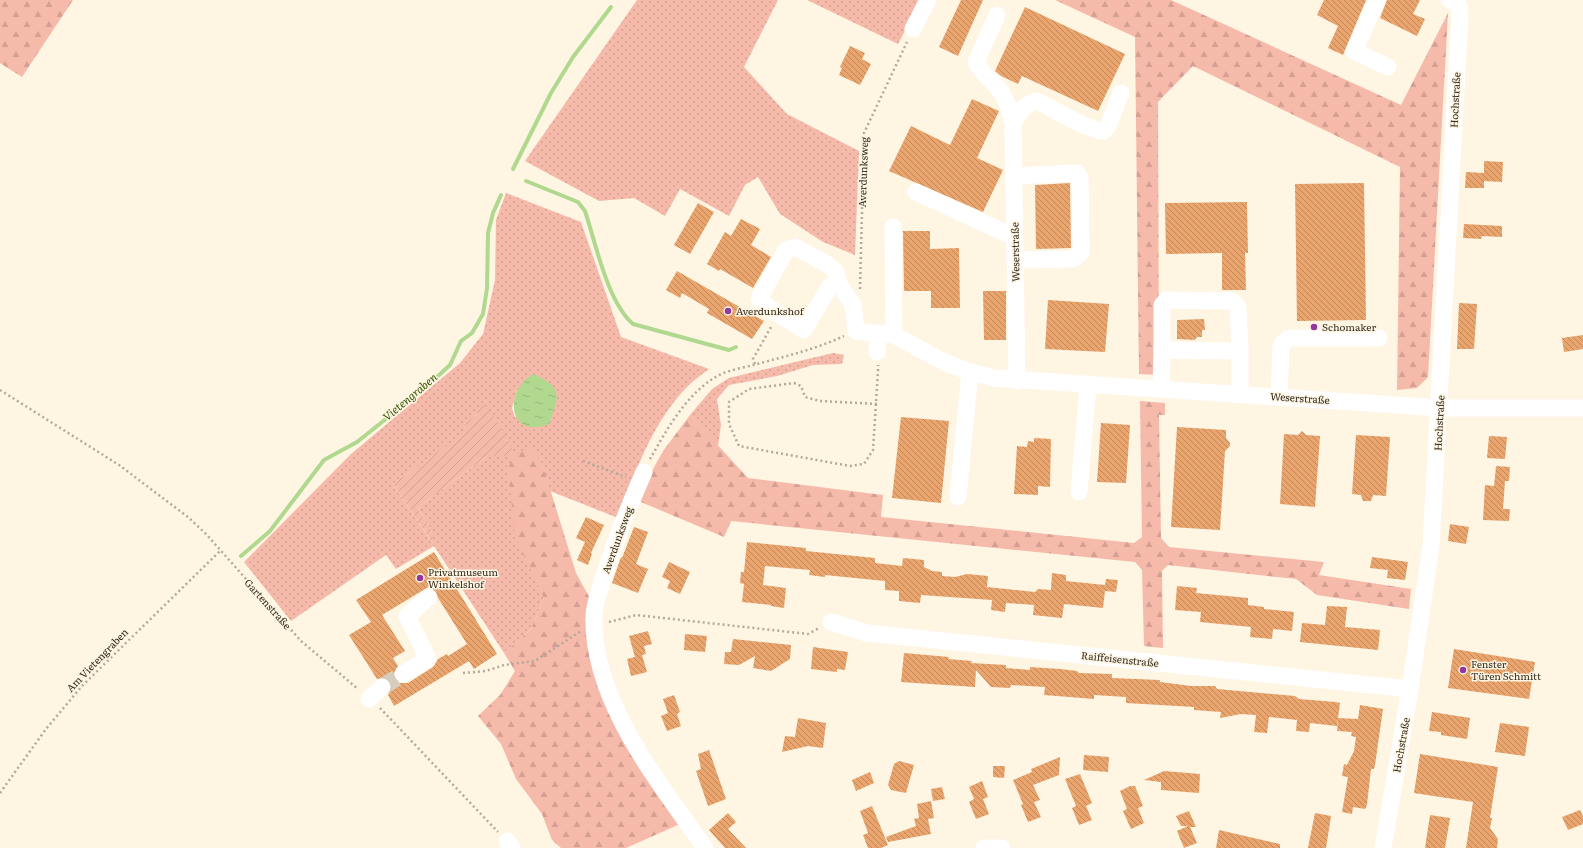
<svg xmlns="http://www.w3.org/2000/svg" width="1583" height="848" font-family="Literata,serif">
<style>
.grass{fill:url(#grass-dots);fill-rule:evenodd}
.forest{fill:url(#forest-firs)}
.garden{fill:url(#garden-furrows)}
.water{fill:url(#water-ripples)}
.lines{fill:none;stroke-linecap:round;stroke-linejoin:round}
.stream{stroke:#b0d98f;stroke-width:4}
.building{fill:url(#building-back-hatch);fill-rule:evenodd}
.minor-tunnel{stroke:#d6cdbc;stroke-width:17;stroke-dasharray:17 8;stroke-linecap:butt}
.path{stroke:#b2a99a;stroke-width:2.5;stroke-dasharray:2 3;stroke-linecap:butt}
.minor{stroke:#fff;stroke-width:17}
.poi-dot{fill:#9336a0;stroke:#fff5e3;stroke-width:1.5}
.labels{text-anchor:middle;stroke-width:3;stroke-linejoin:round;paint-order:stroke}
.street-label{font-size:10px;fill:#312b1f;stroke:#fff5e3}
.poi-label{font-size:10px;fill:#312b1f;stroke:#fff5e3;text-anchor:start}
.water-label{font-size:11px;font-style:italic;fill:#345706;stroke:#fff5e3}
</style>
<defs>
<pattern id="grass-dots" width="8" height="8" patternUnits="userSpaceOnUse"><rect width="8" height="8" fill="#f6baab"/><path d="M2 2h.1M6 6h.1" fill="none" stroke="#d3a093" stroke-width="1.8" stroke-linecap="round"/></pattern>
<pattern id="forest-firs" width="22" height="20" patternUnits="userSpaceOnUse"><rect width="22" height="20" fill="#f6baab"/><path d="M5 1l3.5 6h-7zM16 11l3.5 6h-7z" fill="#d3a093"/></pattern>
<pattern id="garden-furrows" width="10" height="10" patternUnits="userSpaceOnUse"><rect width="10" height="10" fill="#f6baab"/><path d="M-1 1l2-2M0 10L10 0M9 11l2-2" fill="none" stroke="#d3a093"/></pattern>
<pattern id="water-ripples" width="26" height="14" patternUnits="userSpaceOnUse"><rect width="26" height="14" fill="#b0d98f"/><path d="M2 4q2-2 4 0t4 0M15 11q2-2 4 0t4 0" fill="none" stroke="#98ba7b"/></pattern>
<pattern id="building-back-hatch" width="6" height="6" patternUnits="userSpaceOnUse"><rect width="6" height="6" fill="#eaa56e"/><path d="M-1 5l2 2M0 0l6 6M5-1l2 2" fill="none" stroke="#be875a"/></pattern>
</defs>
<rect width="100%" height="100%" fill="#fff5e3"/>
<g class="grass">
<polygon points="637,0 778,0 744,67 787,114 859,151 855,255 823,242 780,214 758,177 745,185 729,216 680,189 665,216 634,198 599,201 525,161"/>
<polygon points="807,0 921,0 898,44"/>
<path d="M506 193 581 222 621 337 709 369C702 374 694 380 688 386 653 421 635 472 618 518L550 491 542 463 544 598 531 629 504 653 434 546 396 569 386 555 291 621 244 562 351 454 460 363 483 334 495 280 496 220ZM517 390 551 416 548 424 515 417 512 408ZM477 414 486 457 417 508 431 529 433 544 393 484 468 431 464 424Z"/>
<polygon points="833,353 844,355 842,364 813,365 777,376 729,385 717,399 721,425 718,446 690,415 712,389 729,378"/>
</g>
<g class="forest">
<polygon points="0,0 73,0 22,77 0,63"/>
<polygon points="1055,0 1171,0 1401,105 1448,13 1428,377 1417,388 1397,390 1400,167 1193,66 1158,102 1159,375 1139,374 1135,37"/>
<polygon points="1140,401 1165,403 1165,415 1159,415 1161,538 1169,547 1324,562 1319,575 1411,589 1409,609 1317,595 1296,579 1168,565 1162,571 1163,648 1144,646 1142,570 1135,562 731,521 724,537 636,500 663,451 690,415 748,478 883,495 881,517 1134,543 1142,537"/>
<polygon points="531,448 542,463 576,573 592,602 590,644 680,824 626,848 561,848 552,840 542,814 516,779 501,744 478,716 500,695 515,671 504,653 531,629 544,598 515,537 508,469 514,455"/>
</g>
<polygon class="garden" points="484,404 507,437 514,455 486,457 417,508 431,529 434,545 393,484 467,431 464,424 477,414 476,410"/>
<path class="water" d="M533 374C564 387 559 397 549 424 508 440 503 391 533 374Z"/>
<g class="lines">
<g class="stream">
<polyline points="513,169 551,93 573,57 611,7"/>
<path d="M526 181 578 202 585 211C596 244 607 301 633 324L729 350 736 347"/>
<polyline points="241,556 270,531 324,460 357,442 426,387 450,365 461,341 472,333 483,314 487,288 488,233 493,213 501,195"/>
</g>
</g>
<g class="building">
<polygon points="961,0 983,0 958,56 939,47"/>
<polygon points="1324,0 1366,0 1343,55 1328,48 1338,26 1317,15"/>
<polygon points="1387,0 1420,0 1413,14 1425,19 1417,36 1380,18"/>
<polygon points="1025,7 1125,54 1098,111 1022,76 1018,84 1001,76 995,71"/>
<polygon points="850,46 865,53 862,59 871,64 860,85 839,75 842,68 840,67"/>
<polygon points="972,99 999,111 977,158 1003,170 983,212 889,171 911,126 950,145"/>
<polygon points="1484,161 1503,162 1502,182 1484,181 1484,188 1465,188 1466,172 1484,173"/>
<polygon points="1070,183 1071,248 1036,249 1035,185"/>
<polygon points="1364,183 1366,320 1297,321 1295,184"/>
<polygon points="1247,202 1248,253 1245,253 1246,290 1222,290 1222,253 1166,254 1165,203"/>
<polygon points="698,203 714,212 690,254 674,245"/>
<polygon points="741,219 760,229 751,245 771,257 753,288 720,269 719,271 707,264 725,232 731,236"/>
<polygon points="1464,224 1502,226 1502,237 1482,236 1481,239 1463,238"/>
<polygon points="903,231 930,231 930,249 959,248 960,308 931,308 931,291 904,291"/>
<polygon points="677,271 764,321 752,339 707,313 709,309 682,293 680,298 666,290"/>
<polygon points="983,291 1006,291 1006,340 984,340"/>
<polygon points="1048,300 1109,304 1105,352 1045,349"/>
<polygon points="1459,303 1477,304 1474,349 1457,349"/>
<polygon points="1204,319 1205,330 1202,330 1202,337 1197,337 1195,340 1177,339 1177,320"/>
<polygon points="1583,335 1583,349 1564,352 1562,338"/>
<polygon points="901,417 949,421 941,503 892,498"/>
<polygon points="1101,423 1130,425 1126,483 1097,482"/>
<polygon points="1177,427 1226,430 1226,438 1230,443 1230,446 1225,451 1220,530 1171,527"/>
<polygon points="1302,431 1306,435 1320,436 1315,507 1280,504 1284,434 1298,435"/>
<polygon points="1356,435 1390,437 1386,496 1373,495 1371,501 1363,501 1361,495 1352,494"/>
<polygon points="1489,436 1507,437 1505,459 1487,458"/>
<polygon points="1034,438 1051,439 1050,487 1038,486 1038,495 1014,494 1017,446 1027,447 1028,441 1034,442"/>
<polygon points="1496,466 1510,467 1509,481 1505,481 1503,509 1510,509 1509,521 1483,520 1485,485 1494,486"/>
<polygon points="586,517 604,525 591,553 592,554 588,565 577,560 585,542 576,538"/>
<polygon points="1450,524 1469,527 1466,544 1448,541"/>
<polygon points="634,527 648,532 636,564 648,569 638,593 612,583 621,557 622,558"/>
<polygon points="747,542 806,548 806,551 875,558 875,563 902,566 903,558 924,560 924,567 932,571 942,572 942,576 955,577 967,574 988,576 987,587 1035,592 1038,589 1051,590 1052,573 1066,575 1066,581 1105,585 1106,579 1118,580 1116,592 1105,591 1103,608 1064,604 1062,618 1033,615 1034,605 1022,604 1006,603 1005,612 991,610 992,600 921,595 920,603 899,601 899,591 885,590 885,581 825,575 825,577 809,575 810,570 765,566 763,585 786,588 784,608 771,606 771,605 742,602 744,584 740,583 741,572 744,572"/>
<path d="M434 552 497 654 474 669 469 661 394 706 388 695 392 690 390 681 385 677 377 679 349 635 371 622 356 600ZM430 586 436 592 438 598 467 644 448 656 447 654 438 659 433 667 408 683H399L393 675 398 666 393 658 405 651 382 615Z"/>
<polygon points="1372,557 1408,562 1405,580 1387,578 1388,570 1370,568"/>
<polygon points="669,562 690,572 680,594 667,588 670,581 662,577"/>
<polygon points="1177,586 1197,588 1196,593 1248,598 1248,605 1264,607 1264,609 1294,612 1292,631 1273,629 1272,639 1250,637 1251,627 1200,622 1201,612 1175,610"/>
<polygon points="1327,606 1347,607 1345,627 1380,630 1378,650 1300,642 1302,623 1325,625"/>
<polygon points="648,631 652,644 644,646 646,654 642,655 647,672 631,676 627,659 635,657 629,636"/>
<polygon points="685,634 707,636 705,652 684,650"/>
<polygon points="733,639 791,645 790,659 771,671 753,668 755,656 739,665 724,664 725,652 731,652"/>
<polygon points="813,647 848,652 845,670 837,669 837,672 811,669"/>
<polygon points="1454,649 1535,662 1529,699 1448,688"/>
<polygon points="904,653 949,657 948,659 972,661 971,663 1006,665 1006,668 1030,670 1030,667 1060,669 1077,671 1079,673 1112,674 1112,678 1160,680 1160,682 1191,686 1215,686 1217,689 1295,696 1299,699 1336,702 1340,703 1337,726 1310,723 1309,732 1296,731 1297,720 1269,717 1267,733 1254,732 1256,715 1241,714 1220,718 1221,712 1194,710 1194,707 1126,703 1126,697 1094,695 1094,699 1044,695 1045,687 1011,685 1010,688 991,687 976,670 975,687 901,682"/>
<polygon points="674,695 680,712 677,714 681,726 667,731 661,716 668,713 663,699"/>
<polygon points="1360,705 1383,709 1375,765 1374,769 1371,769 1367,805 1365,809 1353,807 1352,814 1342,812 1348,777 1342,776 1344,764 1347,765 1354,751 1356,737 1351,736 1352,732 1337,731 1338,718 1358,719"/>
<polygon points="1432,712 1470,718 1467,739 1441,735 1441,732 1429,731"/>
<polygon points="798,718 826,723 823,748 808,746 782,752 785,736 795,737"/>
<polygon points="1500,723 1529,727 1525,756 1495,752"/>
<polygon points="709,750 726,799 708,806 696,771 701,769 698,754"/>
<polygon points="1420,754 1498,767 1490,818 1492,818 1490,828 1498,839 1497,848 1466,848 1473,802 1414,793"/>
<polygon points="1084,755 1109,757 1108,772 1083,770"/>
<polygon points="1060,757 1059,775 1033,785 1040,800 1034,802 1041,817 1028,822 1021,805 1023,804 1013,780 1032,772 1031,769"/>
<polygon points="899,761 914,765 906,793 891,790 888,785 894,764"/>
<polygon points="993,766 1005,766 1004,778 993,777"/>
<polygon points="1164,771 1200,774 1199,793 1161,790 1161,782 1144,780"/>
<polygon points="870,772 874,783 856,791 852,780"/>
<polygon points="1080,774 1092,803 1086,806 1092,820 1079,825 1072,808 1076,806 1065,779"/>
<polygon points="982,781 988,797 983,799 989,814 976,819 969,802 974,799 969,787"/>
<polygon points="1130,786 1135,786 1143,806 1138,808 1144,823 1131,829 1123,811 1127,809 1120,791"/>
<polygon points="942,787 945,799 933,801 931,789"/>
<polygon points="931,801 934,818 928,819 931,834 888,842 886,837 916,826 914,819 919,818 917,804"/>
<polygon points="872,806 888,845 881,848 868,848 863,835 868,833 860,811"/>
<polygon points="1580,810 1583,816 1583,824 1568,830 1562,817"/>
<polygon points="1189,811 1196,827 1190,827 1197,843 1184,848 1177,831 1188,826 1181,826 1176,816"/>
<polygon points="728,813 736,822 728,829 746,848 725,848 709,830"/>
<polygon points="1315,813 1331,816 1326,848 1308,848"/>
<polygon points="1430,815 1450,818 1445,848 1425,848"/>
<polygon points="1219,830 1280,844 1280,848 1216,848"/>
</g>
<g class="lines">
<polyline class="minor-tunnel" points="382,687 403,674"/>
<g class="path">
<polyline points="860,289 864,133 907,42"/>
<polyline points="755,364 753,359 771,327"/>
<polyline points="0,390 119,465 188,517 207,535 301,641 358,689"/>
<polyline points="877,404 820,401 805,397 801,386 794,383 749,389 729,402 729,424 739,446 850,466 864,464 873,450 878,371 878,365"/>
<path d="M650 459C666 431 685 396 714 378 726 370 743 368 757 364 787 356 816 349 844 336"/>
<polyline points="583,461 626,477"/>
<polyline points="609,622 636,615 808,634 819,628"/>
<polyline points="463,673 486,671 504,665 535,661 581,631"/>
<polyline points="380,708 498,832"/>
<polyline points="0,793 46,729 82,686 220,551"/>
</g>
<g class="minor">
<polyline points="1377,0 1354,51 1388,67"/>
<path d="M997 15 976 62C981 73 991 79 998 88 1006 97 1010 111 1013 123 1020 112 1024 104 1037 101 1049 107 1094 133 1104 131L1109 124 1121 93"/>
<polyline points="913,29 928,0"/>
<polyline points="1013,123 1017,381"/>
<polyline points="1014,176 1077,173 1080,178 1081,253 1073,259 1015,260"/>
<polyline points="916,192 1014,237"/>
<polyline points="893,227 894,335"/>
<polyline points="839,284 830,286 804,330 772,310 759,299 786,250 795,247 827,264 836,272 839,284 853,305 856,331 894,335 944,362 970,372 994,378 1440,408 1583,408"/>
<polyline points="1162,350 1162,305 1166,300 1232,301 1238,307 1240,351"/>
<polyline points="877,352 878,333"/>
<polyline points="1161,389 1162,350 1240,351 1240,395"/>
<polyline points="1279,397 1281,345 1289,338 1379,338"/>
<path d="M644 472C629 506 615 541 604 576 600 589 595 602 594 615 591 700 659 782 705 848"/>
<polyline points="1079,492 1088,385"/>
<polyline points="958,497 970,372"/>
<polyline points="831,622 867,633 1410,689"/>
<polyline points="403,674 428,659 407,616 428,598"/>
<polyline points="369,699 382,687"/>
<polyline points="507,841 512,848"/>
<polyline points="984,848 1002,848"/>
<polyline points="1383,848 1410,689 1431,546 1460,15 1459,6 1450,0"/>
</g>
</g>
<g class="poi-dot">
<circle cx="728" cy="311" r="4"/>
<circle cx="1314" cy="327" r="4"/>
<circle cx="420" cy="578" r="4"/>
<circle cx="1463" cy="670" r="4"/>
</g>
<g class="labels">
<g class="street-label">
<text transform="translate(1455 100) rotate(-87)" y="4">Hochstraße</text>
<text transform="translate(863 172) rotate(-88)" y="4">Averdunksweg</text>
<text transform="translate(1015 252) rotate(-91)" y="4">Weserstraße</text>
<text transform="translate(1300 398) rotate(4)" y="4">Weserstraße</text>
<text transform="translate(1439 423) rotate(-87)" y="4">Hochstraße</text>
<text transform="translate(617 540) rotate(-70)" y="4">Averdunksweg</text>
<text transform="translate(268 604) rotate(48)" y="4">Gartenstraße</text>
<text transform="translate(1120 659) rotate(6)" y="4">Raiffeisenstraße</text>
<text transform="translate(97 660) rotate(-46)" y="4">Am Vietengraben</text>
<text transform="translate(1401 745) rotate(-80)" y="4">Hochstraße</text>
</g>
<g class="poi-label">
<text x="736" y="315">Averdunkshof</text>
<text x="1322" y="331">Schomaker</text>
<text x="428" y="576">Privatmuseum<tspan x="428" dy="12">Winkelshof</tspan></text>
<text x="1471" y="668">Fenster<tspan x="1471" dy="12">Türen Schmitt</tspan></text>
</g>
<g class="water-label">
<text transform="translate(410 397) rotate(-40)" y="4">Vietengraben</text>
</g>
</g>
</svg>
